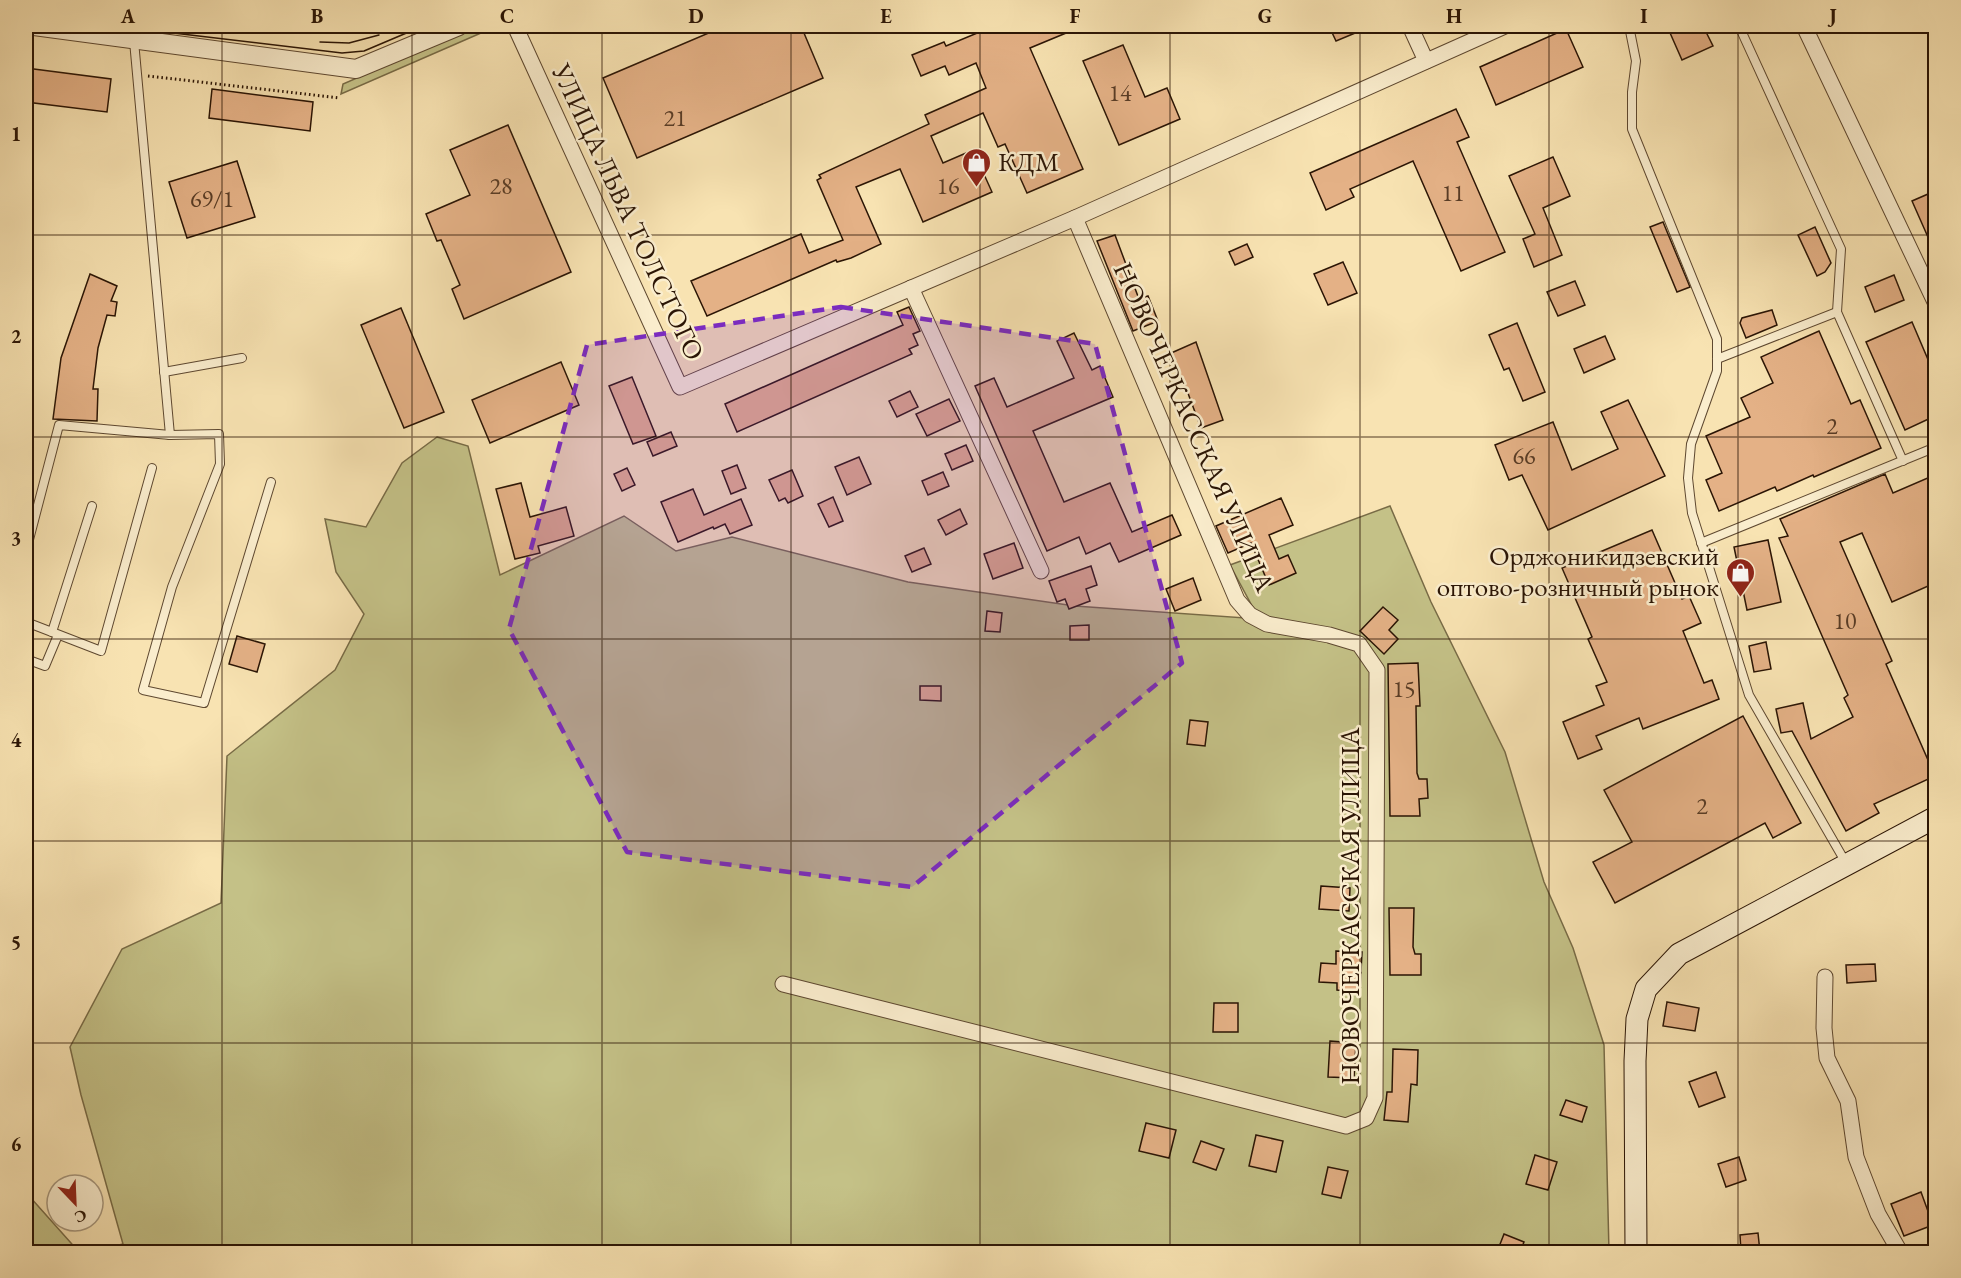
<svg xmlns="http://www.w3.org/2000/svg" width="1961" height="1278" font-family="'EB Garamond',serif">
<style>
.green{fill:#c4c187;stroke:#786b46;stroke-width:1.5}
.building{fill:#e4b186;stroke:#2b1505;stroke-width:1.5}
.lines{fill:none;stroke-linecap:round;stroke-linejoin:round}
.service-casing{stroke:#5e4830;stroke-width:10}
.minor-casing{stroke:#5e4830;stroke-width:17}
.tertiary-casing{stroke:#5e4830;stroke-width:20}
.secondary-casing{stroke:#2b1505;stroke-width:23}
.path{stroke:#2b1505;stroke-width:3;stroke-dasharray:1.5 3;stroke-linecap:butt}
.service{stroke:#faedcd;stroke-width:8}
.minor{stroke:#faedcd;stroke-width:15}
.tertiary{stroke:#faedcd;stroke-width:18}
.secondary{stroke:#faedcd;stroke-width:21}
.tram{stroke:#2b1505;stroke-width:1.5}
.marked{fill:#7b2cbf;fill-opacity:0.2;stroke:#7b2cbf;stroke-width:4.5;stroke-dasharray:12 8;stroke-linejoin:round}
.grid{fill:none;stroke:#2b1505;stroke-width:1.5;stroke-opacity:0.55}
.labels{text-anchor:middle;stroke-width:5;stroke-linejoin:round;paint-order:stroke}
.number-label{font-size:24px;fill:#593c25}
.poi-label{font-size:27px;fill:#2b1505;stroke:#faedcd;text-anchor:start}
.street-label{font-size:27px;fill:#2b1505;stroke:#faedcd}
.neatline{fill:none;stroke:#2b1505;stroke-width:2}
.grid-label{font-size:20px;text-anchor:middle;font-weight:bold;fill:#2b1505}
</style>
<rect width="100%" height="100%" fill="#f8e3b2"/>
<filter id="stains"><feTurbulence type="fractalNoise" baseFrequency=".00333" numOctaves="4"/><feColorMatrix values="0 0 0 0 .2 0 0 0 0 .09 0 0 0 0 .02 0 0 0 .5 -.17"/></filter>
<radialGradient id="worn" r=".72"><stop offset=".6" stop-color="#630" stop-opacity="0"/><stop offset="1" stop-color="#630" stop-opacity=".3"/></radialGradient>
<g class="green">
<polygon points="476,26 497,26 341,94 343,84"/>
<polygon points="437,437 468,446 500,575 624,516 676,551 732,537 908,582 1075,606 1259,619 1230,565 1390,506 1431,602 1505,752 1544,882 1573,948 1604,1045 1609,1252 91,1252 123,1244 81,1095 70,1047 122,949 221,903 227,756 335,670 364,614 336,572 325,519 366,527 402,463"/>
<polygon points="30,1197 79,1252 26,1252 26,1199"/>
</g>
<g class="building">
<polygon points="725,26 801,26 823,78 637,158 603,78"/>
<polygon points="994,26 1083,26 1030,48 1083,169 1027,193 1005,144 998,147 983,113 931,136 943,163 973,150 992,192 923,222 900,169 856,187 881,244 851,258 837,262 836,260 707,316 691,281 801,234 809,253 843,240 817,180 821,178 819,175 929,124 925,115 986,88 976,63 949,75 945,66 921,76 912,55 944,42 946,46"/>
<polygon points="1329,26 1372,26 1336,41"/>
<polygon points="1667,26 1703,26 1713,46 1682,60"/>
<polygon points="1566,29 1583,67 1496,105 1480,67"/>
<polygon points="1123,45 1145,97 1167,88 1180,119 1119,145 1083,61"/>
<polygon points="26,68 111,79 107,112 26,102"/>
<polygon points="212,89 313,102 310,131 209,118"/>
<polygon points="1456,109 1469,137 1457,142 1505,252 1461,271 1413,161 1350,189 1354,197 1326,210 1310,173"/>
<polygon points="508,125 571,272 464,319 452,289 460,285 441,240 437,241 426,214 470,195 450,150"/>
<polygon points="1553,157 1570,196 1543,208 1562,255 1534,267 1523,239 1535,234 1509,176"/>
<polygon points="237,161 255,217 187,238 169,182"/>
<polygon points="1935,191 1935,253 1912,201"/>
<polygon points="1663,222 1690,287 1677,292 1650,227"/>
<polygon points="1815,227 1831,263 1825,272 1817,276 1798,235"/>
<polygon points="1115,235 1139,299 1148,296 1158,321 1133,331 1097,241"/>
<polygon points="1247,244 1253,257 1235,265 1229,252"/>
<polygon points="1343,262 1357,293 1328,305 1314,274"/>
<polygon points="90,274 117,286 111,301 117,302 115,316 107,315 98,348 93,389 98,389 97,421 53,419 61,358"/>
<polygon points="1894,275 1904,300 1875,312 1865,287"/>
<polygon points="1575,281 1585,305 1558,316 1547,292"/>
<polygon points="909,307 920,331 913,334 918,345 909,349 912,354 737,432 725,404 903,325 897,312"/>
<polygon points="401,308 444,412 404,428 361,325"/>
<polygon points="1772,310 1777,325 1746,338 1740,323 1742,318"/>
<polygon points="1912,322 1935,376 1935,416 1905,430 1866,342"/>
<polygon points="1517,323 1545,392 1523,401 1509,368 1504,370 1489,335"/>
<polygon points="1819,331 1851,404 1860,400 1881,448 1814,477 1813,475 1777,491 1775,487 1719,511 1706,480 1722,473 1706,436 1750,417 1741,398 1773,383 1761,357"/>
<polygon points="1074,333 1092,370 1100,366 1113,397 1033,431 1064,502 1110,483 1132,532 1172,515 1181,535 1119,562 1110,543 1086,554 1079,537 1047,551 975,386 994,378 1007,407 1074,378 1057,341"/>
<polygon points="1605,336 1615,359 1584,373 1574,349"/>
<polygon points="1196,342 1223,420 1201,428 1183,380 1180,381 1169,354"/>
<polygon points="561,362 579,405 490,443 472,400"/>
<polygon points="632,377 656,436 633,444 609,386"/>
<polygon points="910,391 918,407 897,417 889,401"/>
<polygon points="949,399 960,421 927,436 916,414"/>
<polygon points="1628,400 1665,476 1548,530 1522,475 1509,480 1495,445 1553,422 1572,470 1618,449 1601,412"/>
<polygon points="671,432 677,446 653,456 647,442"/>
<polygon points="966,445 973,461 952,470 945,454"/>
<polygon points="859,457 871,484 847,495 835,467"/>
<polygon points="737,465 746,488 731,494 722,471"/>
<polygon points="627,468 635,485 622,491 614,474"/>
<polygon points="792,470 803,496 788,503 785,498 779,501 769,480"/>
<polygon points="943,472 949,486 928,495 922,481"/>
<polygon points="1885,474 1893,493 1930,477 1935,490 1935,583 1892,602 1862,533 1840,542 1892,661 1886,664 1935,776 1874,804 1879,813 1846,831 1792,731 1781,733 1776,709 1803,703 1811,739 1853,717 1844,698 1848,695 1779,538 1788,536 1780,519"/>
<polygon points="521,483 530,517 566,507 574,536 538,546 540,553 515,559 496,489"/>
<polygon points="693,489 704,515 741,499 752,525 730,534 725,524 714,529 713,527 678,542 661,502"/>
<polygon points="833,497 843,521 829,527 818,504"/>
<polygon points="1281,498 1293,525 1269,535 1279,559 1288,555 1296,573 1269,585 1251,543 1228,553 1216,526"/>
<polygon points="960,509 967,524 946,535 938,520"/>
<polygon points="1652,530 1682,599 1689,596 1701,623 1683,631 1704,683 1712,680 1719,699 1643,729 1639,718 1596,736 1602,749 1578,759 1563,722 1604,705 1596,686 1607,682 1588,639 1592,637 1562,568"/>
<polygon points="1768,540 1781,602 1747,610 1734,547"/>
<polygon points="1014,543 1023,568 993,579 984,554"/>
<polygon points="924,548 931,564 912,572 905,556"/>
<polygon points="1091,566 1097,585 1086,589 1090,601 1069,609 1065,599 1057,602 1049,581"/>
<polygon points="1193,578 1201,600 1175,611 1166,589"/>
<polygon points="1383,607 1398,620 1389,630 1398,639 1384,654 1360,631"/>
<polygon points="987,611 1002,613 1000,632 985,631"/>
<polygon points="1089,625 1089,640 1070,640 1070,626"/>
<polygon points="237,636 265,644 257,672 229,664"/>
<polygon points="1766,642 1771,669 1754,672 1749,646"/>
<polygon points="1418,663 1420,706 1416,706 1417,773 1419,779 1427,779 1428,798 1419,799 1420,816 1390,816 1388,664"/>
<polygon points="920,686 941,686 941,701 920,700"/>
<polygon points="1743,716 1801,823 1773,838 1765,823 1615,903 1593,862 1632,842 1604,790"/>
<polygon points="1190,720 1208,722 1205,746 1187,744"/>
<polygon points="1321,886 1350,888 1349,911 1319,909"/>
<polygon points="1389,908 1414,908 1413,947 1415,954 1421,954 1421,975 1390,975"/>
<polygon points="1336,951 1362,952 1360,992 1337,990 1337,983 1319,982 1321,963 1336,964"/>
<polygon points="1875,964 1876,981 1847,983 1846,965"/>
<polygon points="1667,1002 1699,1008 1695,1031 1663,1026"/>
<polygon points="1214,1003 1238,1003 1238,1032 1213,1032"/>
<polygon points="1330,1041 1356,1043 1354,1078 1328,1077"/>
<polygon points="1393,1049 1418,1050 1417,1085 1411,1084 1408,1122 1384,1120 1387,1092 1392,1092"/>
<polygon points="1716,1072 1725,1097 1699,1107 1689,1082"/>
<polygon points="1566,1100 1587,1107 1582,1122 1560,1115"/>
<polygon points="1146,1123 1176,1130 1169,1158 1139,1151"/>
<polygon points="1256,1135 1283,1141 1276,1172 1249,1166"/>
<polygon points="1201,1141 1224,1149 1216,1170 1193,1162"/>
<polygon points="1535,1155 1557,1162 1548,1190 1526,1184"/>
<polygon points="1739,1157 1746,1180 1726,1187 1718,1164"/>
<polygon points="1328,1167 1348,1171 1341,1198 1322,1194"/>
<polygon points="1921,1192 1933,1225 1904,1236 1891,1204"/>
<polygon points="1758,1233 1760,1252 1741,1252 1740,1235"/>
<polygon points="1504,1234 1524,1242 1520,1252 1497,1252"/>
</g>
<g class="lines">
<defs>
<g id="service">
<polyline points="1629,26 1636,61 1632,92 1632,129 1717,339 1717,371 1691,444 1688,478 1692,513 1749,695 1846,863"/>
<polyline points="1739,26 1841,249 1837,312 1903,461"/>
<polyline points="134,41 170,435 219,434 220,464 172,587 143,690 204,703 271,482"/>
<polyline points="1717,359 1837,312"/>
<polyline points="164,372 242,358"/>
<polyline points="1701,543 1936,447"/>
<polyline points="26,551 59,425 170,435"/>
<polyline points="26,622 101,651 152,468"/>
<polyline points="52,632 92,506"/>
<polyline points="26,659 45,666 58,635"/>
<polyline points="26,1054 27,1055"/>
</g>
<g id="minor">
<polyline points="515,26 680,387 1075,218 1505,26"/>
<polyline points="1410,26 1426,61"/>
<polyline points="1804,26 1936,304"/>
<polyline points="911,288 1041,571"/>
<polyline points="1825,977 1824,1028 1827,1058 1848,1101 1856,1157 1878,1214 1900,1252"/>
<polyline points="783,984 1346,1126 1366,1118 1375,1098 1377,670 1359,644 1329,635 1267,624 1250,615 1237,600 1075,218"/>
</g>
<polyline id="tertiary" points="34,26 356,69 459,26"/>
<polyline id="secondary" points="1636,1252 1635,1061 1637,1019 1646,989 1679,954 1936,817"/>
</defs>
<use href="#service" class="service-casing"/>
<use href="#minor" class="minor-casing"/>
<use href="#tertiary" class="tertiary-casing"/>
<use href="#secondary" class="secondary-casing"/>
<polyline class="path" points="148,76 340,98"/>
<use href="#service" class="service"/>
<use href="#minor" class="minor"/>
<use href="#tertiary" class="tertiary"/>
<use href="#secondary" class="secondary"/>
<g class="tram">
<polyline points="114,26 342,53 364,51 423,26"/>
<polyline points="320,42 349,43 379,35"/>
</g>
</g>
<path class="marked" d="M841 307 1095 344 1182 663 912 887 627 852 509 629 587 345Z"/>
<path class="grid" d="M222 26V1252M412 26V1252M602 26V1252M791 26V1252M980 26V1252M1170 26V1252M1360 26V1252M1549 26V1252M1738 26V1252M26 235H1936M26 437H1936M26 639H1936M26 841H1936M26 1043H1936"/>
<defs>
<symbol id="shop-pin" viewBox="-11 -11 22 30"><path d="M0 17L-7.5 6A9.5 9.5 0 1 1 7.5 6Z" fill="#8f2418" stroke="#faedcd"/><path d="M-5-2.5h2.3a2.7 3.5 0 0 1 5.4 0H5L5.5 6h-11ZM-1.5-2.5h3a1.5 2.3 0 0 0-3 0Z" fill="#fff"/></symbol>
</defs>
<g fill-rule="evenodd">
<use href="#shop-pin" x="960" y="146" width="33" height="45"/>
<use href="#shop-pin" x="1724" y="556" width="33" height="45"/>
</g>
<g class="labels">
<g class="number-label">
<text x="1120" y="101">14</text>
<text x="675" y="126">21</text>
<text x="501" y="194">28</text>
<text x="948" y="194">16</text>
<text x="1453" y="201">11</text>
<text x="212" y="207">69/1</text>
<text x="1832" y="434">2</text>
<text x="1524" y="464">66</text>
<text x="1845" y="629">10</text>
<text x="1404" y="697">15</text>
<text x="1702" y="814">2</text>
</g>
<g class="poi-label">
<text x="998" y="171">КДМ</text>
<text x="1719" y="565" text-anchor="end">Орджоникидзевский<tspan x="1719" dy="31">оптово-розничный рынок</tspan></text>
</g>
<g class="street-label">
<text transform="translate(628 212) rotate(65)" y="9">УЛИЦА ЛЬВА ТОЛСТОГО</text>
<text transform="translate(1194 427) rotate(66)" y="9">НОВОЧЕРКАССКАЯ УЛИЦА</text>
<text transform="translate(1350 906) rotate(-90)" y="9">НОВОЧЕРКАССКАЯ УЛИЦА</text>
</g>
</g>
<rect width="1961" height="1278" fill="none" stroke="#f8e3b2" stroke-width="66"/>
<g transform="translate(75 1203) rotate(157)"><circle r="28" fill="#faedcd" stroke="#a7977d" stroke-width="1.5"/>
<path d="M0-4.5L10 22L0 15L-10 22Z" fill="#8f2418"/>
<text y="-9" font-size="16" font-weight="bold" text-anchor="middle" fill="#2b1505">С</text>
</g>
<rect x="33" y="33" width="1895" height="1212" class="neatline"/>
<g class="grid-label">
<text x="128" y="23">A</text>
<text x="317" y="23">B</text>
<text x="507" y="23">C</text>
<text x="696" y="23">D</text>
<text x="886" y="23">E</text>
<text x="1075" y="23">F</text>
<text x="1265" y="23">G</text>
<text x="1454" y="23">H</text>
<text x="1644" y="23">I</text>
<text x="1833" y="23">J</text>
<text x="16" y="141">1</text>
<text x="16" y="343">2</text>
<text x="16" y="545">3</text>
<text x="16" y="747">4</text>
<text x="16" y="949">5</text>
<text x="16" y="1151">6</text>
</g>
<rect width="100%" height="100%" filter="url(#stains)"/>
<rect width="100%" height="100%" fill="url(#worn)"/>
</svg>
